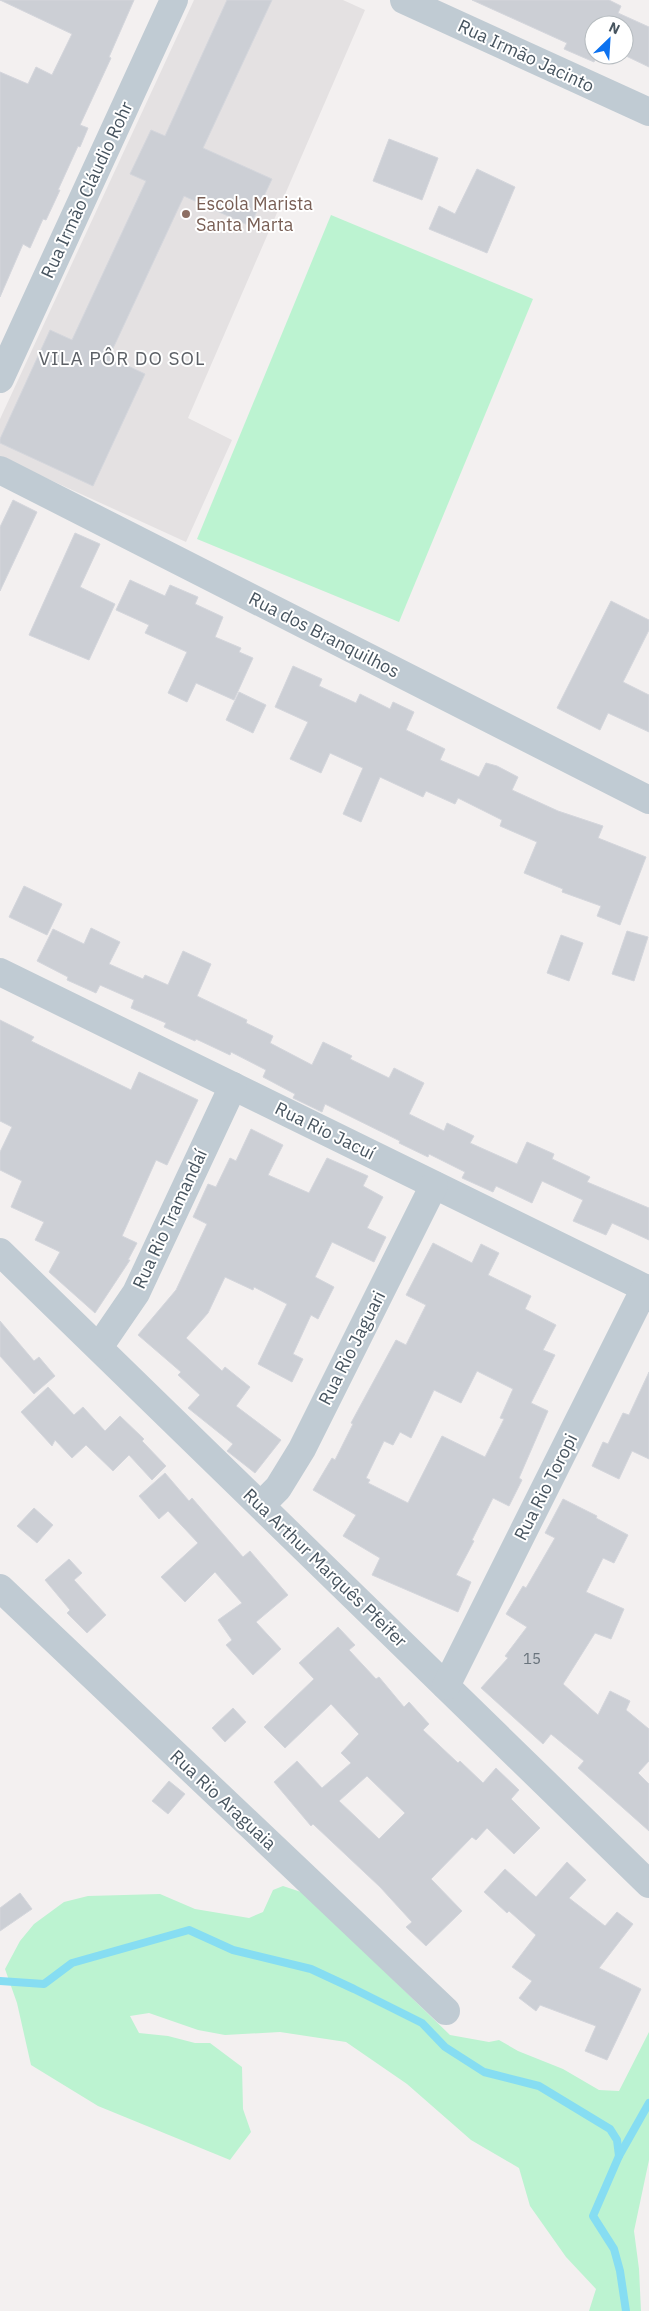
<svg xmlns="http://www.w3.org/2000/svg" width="649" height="2311" font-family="'IBM Plex Sans',sans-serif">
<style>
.education{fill:#e4e1e2}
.green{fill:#bcf3d1}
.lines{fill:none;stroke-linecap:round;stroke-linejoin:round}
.stream{stroke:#86ddf2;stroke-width:8}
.building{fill:#cccfd5;stroke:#d4d6dc;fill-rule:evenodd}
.minor{stroke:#c0cbd3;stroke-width:28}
.education-dot{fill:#8d6e63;stroke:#fff;stroke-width:2}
.labels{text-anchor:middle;stroke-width:4;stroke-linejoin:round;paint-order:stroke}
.number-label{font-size:15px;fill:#68737c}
.street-label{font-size:18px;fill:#47545f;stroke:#fff}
.education-label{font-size:18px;fill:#785e54;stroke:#fff;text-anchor:start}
.neighbourhood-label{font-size:19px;letter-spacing:1px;fill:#5c6066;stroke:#fff}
</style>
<rect width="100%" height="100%" fill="#f3f0f0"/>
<polygon class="education" points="194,0 343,0 365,10 188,418 232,440 186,542 0,457 0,419"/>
<g class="green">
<polygon points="331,215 533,299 399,622 197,539"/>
<polygon points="283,1886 304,1893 450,2035 489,2042 499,2040 518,2051 563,2069 599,2090 619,2091 649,2032 649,2160 634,2231 639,2269 641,2311 589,2311 596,2289 566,2257 530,2206 519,2168 471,2140 407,2084 346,2042 280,2032 225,2035 198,2030 149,2013 130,2016 139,2033 168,2036 195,2043 210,2043 242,2067 243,2109 251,2132 230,2160 98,2106 31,2065 17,2003 5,1969 20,1941 34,1924 64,1902 88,1896 160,1894 195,1909 249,1918 263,1912 273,1890"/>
</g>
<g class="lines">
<g class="stream">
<polyline points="0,1981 44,1984 72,1963 189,1930 233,1950 311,1969 354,1989 422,2023 445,2047 484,2072 539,2086 610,2129 617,2140 619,2156 593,2216 614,2249 620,2271 626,2311"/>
<polyline points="619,2156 649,2103"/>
</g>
</g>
<g class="building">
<polygon points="0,0 134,0 109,57 111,58 80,125 88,128 80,147 78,146 58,190 60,190 46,220 43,219 30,248 23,244 0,297 0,72 28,84 36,67 52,75 72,34"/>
<polygon points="227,0 272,0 203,148 272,179 250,226 184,196 109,357 145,374 93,486 0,443 0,439 50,330 72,340 146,181 130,174 151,130 165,136"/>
<polygon points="472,0 609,0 621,6 618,13 649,27 649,67 624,55 624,25 594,25 594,55 597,55 594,62 564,49 567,43"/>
<polygon points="389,139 438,158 422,200 373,181"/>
<polygon points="477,169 515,187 487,253 429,229 439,206 455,214"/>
<polygon points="13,500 37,512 0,591 0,527"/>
<polygon points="75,533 100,544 80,587 115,604 89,660 29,635"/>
<polygon points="130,580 165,596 170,585 198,597 195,604 223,617 215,637 241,648 239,652 253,658 234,700 196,683 187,702 168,693 187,652 145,633 149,625 116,610"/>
<polygon points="611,601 649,620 649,630 623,682 649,695 649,732 608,713 600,730 557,708"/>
<polygon points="293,666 322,679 319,686 356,703 360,694 390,709 393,702 414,712 406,730 445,749 440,760 479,777 486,763 497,766 518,777 512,790 558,811 603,826 598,838 646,857 620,925 597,916 601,906 562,892 563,889 524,873 537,842 500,826 502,820 458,798 455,804 426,791 423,797 380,777 361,822 343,814 363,768 330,753 321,773 290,759 308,722 275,707"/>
<polygon points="239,692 266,705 253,733 226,720"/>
<polygon points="24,886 62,904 47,935 9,917"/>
<polygon points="91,928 120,942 109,964 143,979 145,975 168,985 183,951 211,964 197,996 247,1020 246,1023 273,1036 270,1043 312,1065 323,1042 352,1056 350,1059 389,1078 394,1068 424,1083 409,1114 444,1131 447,1123 474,1136 470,1143 517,1164 527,1142 554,1154 552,1159 590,1177 587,1182 649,1208 649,1240 612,1223 606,1235 573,1221 583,1200 542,1181 532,1203 496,1186 493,1192 462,1178 465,1172 429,1154 428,1157 399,1143 400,1141 325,1104 322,1112 293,1098 295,1094 263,1077 266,1070 231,1052 230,1055 196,1039 195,1041 164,1027 166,1023 131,1008 134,1000 100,985 96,993 67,980 68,977 37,961 53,929 84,944"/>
<polygon points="627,931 648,937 634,981 612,974"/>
<polygon points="561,935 583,943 569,981 547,973"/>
<polygon points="0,1020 34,1037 31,1041 131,1090 139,1072 198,1100 167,1165 156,1160 122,1236 137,1243 128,1260 130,1260 95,1313 49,1272 60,1252 35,1240 44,1222 11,1207 22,1181 0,1170 0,1152 12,1127 0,1121"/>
<polygon points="251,1129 283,1145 268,1175 309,1193 327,1158 368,1176 363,1186 383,1197 367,1228 386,1237 374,1262 332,1242 315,1277 334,1287 318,1319 311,1315 293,1354 303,1359 292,1382 258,1364 287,1304 254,1287 253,1290 225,1277 208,1313 186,1338 222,1371 225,1367 250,1387 236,1406 281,1440 255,1473 227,1451 233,1444 188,1408 200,1395 178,1375 181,1372 138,1335 176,1290 207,1224 193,1217 208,1184 216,1187 230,1158 236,1161"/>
<path d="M433 1243 472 1263 481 1244 499 1253 488 1275 531 1296 525 1309 556 1325 543 1350 555 1355 531 1403 548 1411 519 1478 522 1480 509 1506 493 1498 472 1540 474 1541 456 1575 471 1582 458 1612 372 1575 380 1558 343 1536 356 1515 313 1490 332 1458 335 1460 353 1424 351 1423 396 1340 406 1345 426 1305 406 1295ZM477 1371 513 1389 500 1418 504 1419 485 1457 442 1436 408 1503 368 1483 370 1480 366 1478 384 1441 393 1445 400 1432 411 1438 434 1390 461 1403Z"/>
<polygon points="0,1321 34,1361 39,1357 55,1376 34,1394 0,1356"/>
<polygon points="649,1372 649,1459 632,1451 619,1479 592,1466 603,1442 608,1444 623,1413 629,1415"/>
<polygon points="48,1387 74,1415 83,1407 105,1431 120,1416 144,1439 142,1441 166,1466 152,1480 129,1455 113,1471 86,1445 72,1458 55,1440 52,1446 21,1412"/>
<polygon points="165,1473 189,1501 192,1498 243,1557 250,1551 288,1595 256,1622 281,1649 253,1675 226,1645 232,1640 218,1620 242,1603 215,1572 185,1602 161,1577 198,1543 168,1511 159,1519 139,1496"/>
<polygon points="563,1499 597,1516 596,1518 628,1535 614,1563 603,1558 586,1592 624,1609 611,1639 595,1633 563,1684 598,1715 610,1691 630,1701 626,1710 649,1729 649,1761 638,1773 649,1784 649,1831 578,1768 584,1761 551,1734 543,1744 481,1688 508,1658 505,1656 527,1627 506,1614 523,1586 526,1588 555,1538 545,1533"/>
<polygon points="34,1508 53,1525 37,1543 17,1526"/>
<polygon points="69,1559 82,1573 74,1580 106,1615 87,1633 67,1613 70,1610 45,1580"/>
<path d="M338 1627 355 1645 349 1650 376 1679 379 1677 404 1707 409 1702 429 1724 423 1730 458 1763 460 1761 483 1783 496 1768 519 1790 511 1799 540 1828 514 1854 487 1828 476 1840 472 1837 431 1879 462 1911 426 1946 406 1927 412 1922 380 1887 313 1824 311 1826 274 1782 297 1761 322 1788 351 1763 341 1753 359 1734 331 1704 285 1748 264 1727 314 1679 299 1663ZM367 1776 405 1813 379 1839 339 1801Z"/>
<polygon points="233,1708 246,1722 225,1742 212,1728"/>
<polygon points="169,1781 185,1794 168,1814 152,1801"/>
<polygon points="567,1862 586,1880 569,1898 605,1926 617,1912 633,1924 599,1968 641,1989 607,2060 585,2051 596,2026 540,2005 536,2011 519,1998 532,1981 512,1967 536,1935 509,1911 507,1913 484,1892 505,1869 536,1897"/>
<polygon points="20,1893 32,1909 0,1931 0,1908"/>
</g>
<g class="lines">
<g class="minor">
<polyline points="404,0 649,112"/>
<polyline points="0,379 174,0"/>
<polyline points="0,470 649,800"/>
<polyline points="0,972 649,1290"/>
<polyline points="0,1252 649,1884"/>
<polyline points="99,1347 136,1293 233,1086"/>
<polyline points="261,1505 278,1488 302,1449 434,1185"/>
<polyline points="0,1588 446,2011"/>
<polyline points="446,1686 645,1288"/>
</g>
</g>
<circle class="education-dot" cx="186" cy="214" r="5"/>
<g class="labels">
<g class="number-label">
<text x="532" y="1664">15</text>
</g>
<g class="street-label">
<text transform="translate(526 56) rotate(25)" y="6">Rua Irmão Jacinto</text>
<text transform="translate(87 190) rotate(-65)" y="6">Rua Irmão Cláudio Rohr</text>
<text transform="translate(324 635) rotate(27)" y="6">Rua dos Branquilhos</text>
<text transform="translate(325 1131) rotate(26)" y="6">Rua Rio Jacuí</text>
<text transform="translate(170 1219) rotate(-65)" y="6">Rua Rio Tramandaí</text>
<text transform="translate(352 1348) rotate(-63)" y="6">Rua Rio Jaguari</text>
<text transform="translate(546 1487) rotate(-63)" y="6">Rua Rio Toropi</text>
<text transform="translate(325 1568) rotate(44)" y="6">Rua Arthur Marquês Pfeifer</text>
<text transform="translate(223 1800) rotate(43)" y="6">Rua Rio Araguaia</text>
</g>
<g class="education-label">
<text x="196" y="210">Escola Marista<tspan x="196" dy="21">Santa Marta</tspan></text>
</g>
<g class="neighbourhood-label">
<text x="122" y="365">VILA PÔR DO SOL</text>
</g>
</g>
<g transform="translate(609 40) rotate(25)"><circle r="24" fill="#ffffff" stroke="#b5bbbf"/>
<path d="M0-4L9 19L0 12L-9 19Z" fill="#0c72f0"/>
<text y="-8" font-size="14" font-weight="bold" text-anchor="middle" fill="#47545f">N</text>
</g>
</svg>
